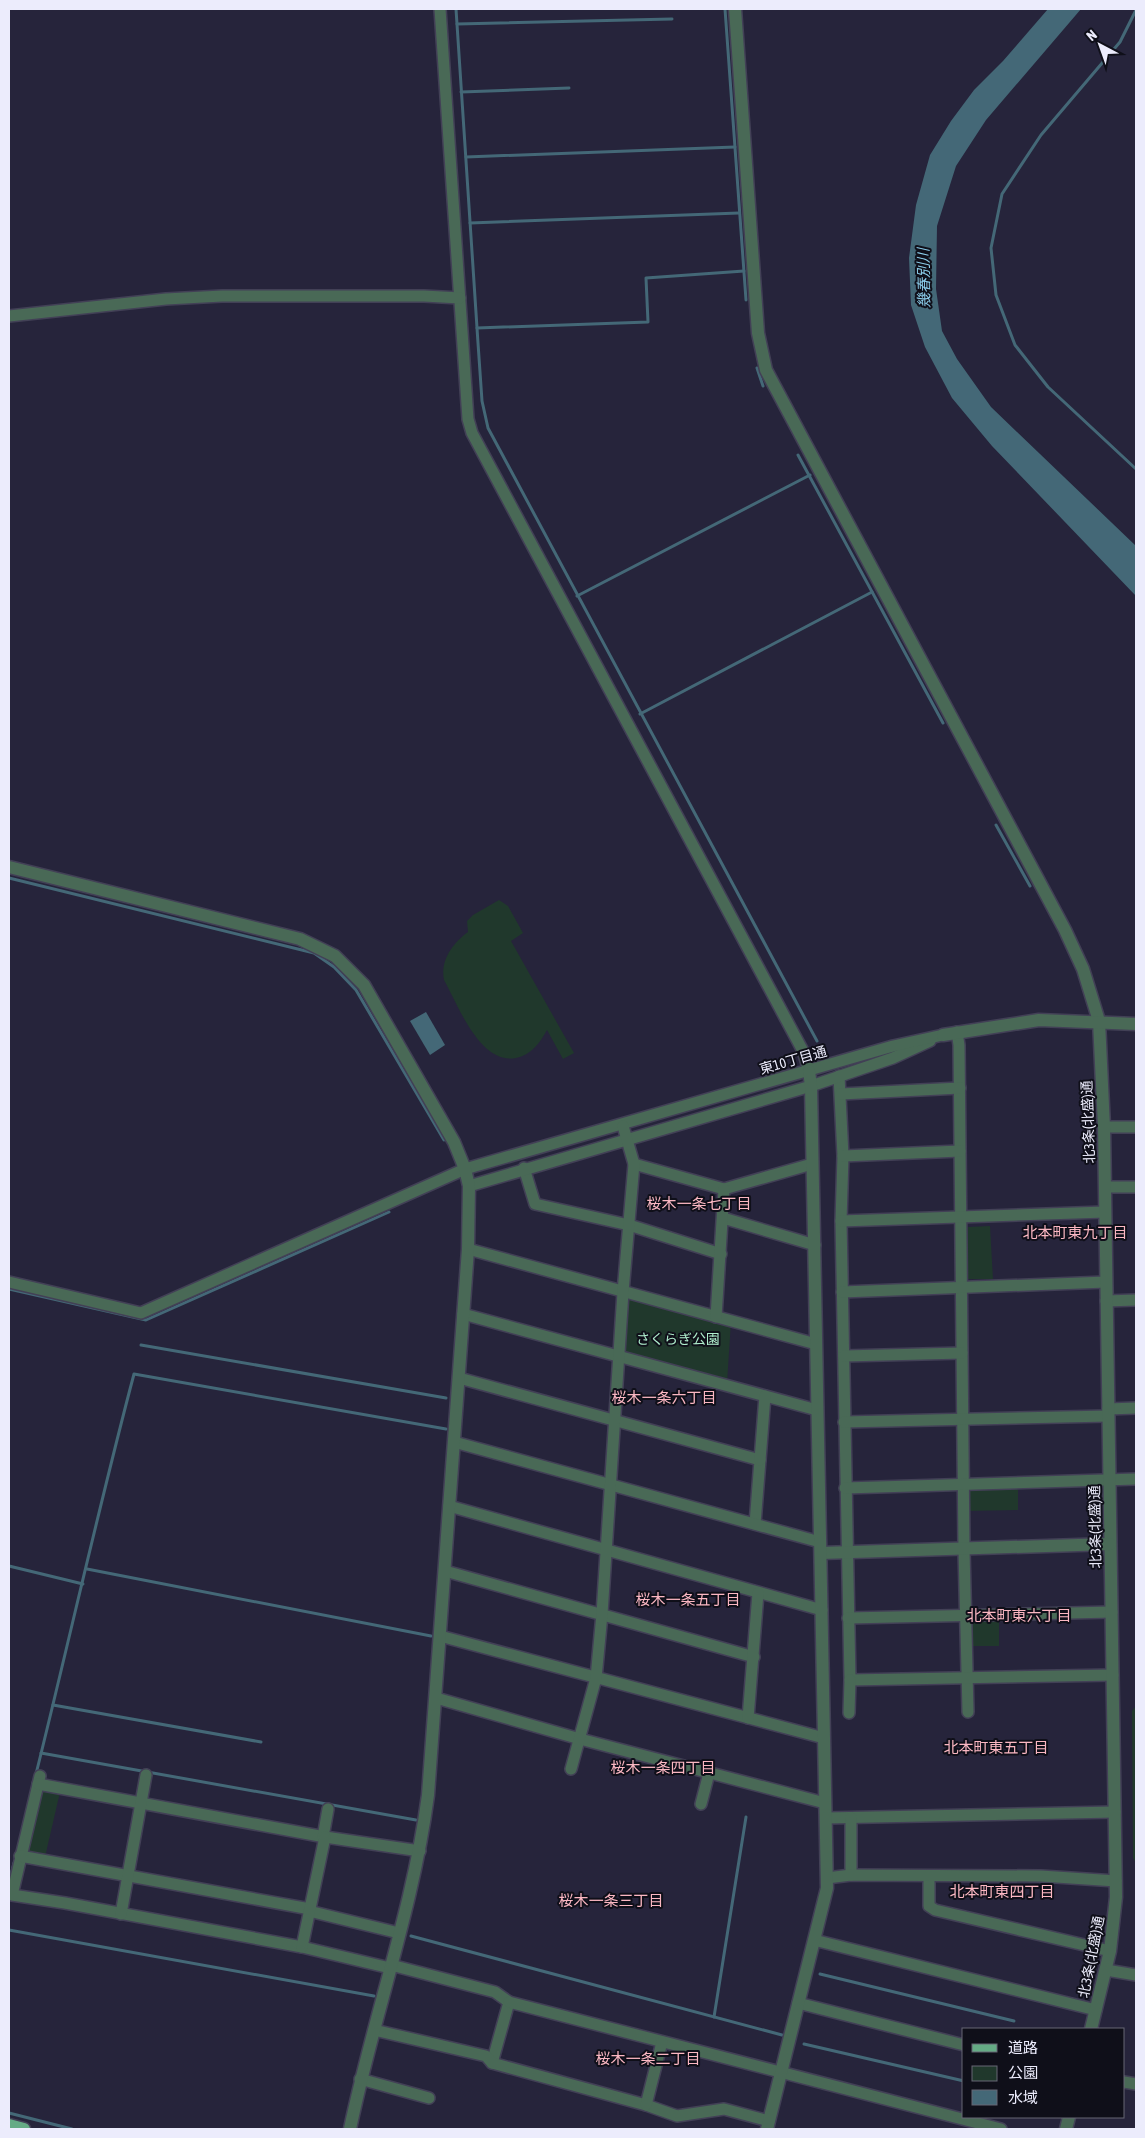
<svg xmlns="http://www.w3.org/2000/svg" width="1145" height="2138" font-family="'Asap Condensed','Noto Sans JP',sans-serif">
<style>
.green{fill:#20382c}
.water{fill:#446877}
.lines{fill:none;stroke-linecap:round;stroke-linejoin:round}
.stream{stroke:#446877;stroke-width:3}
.minor-casing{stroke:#424056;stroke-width:14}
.tertiary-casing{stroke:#424056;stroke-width:15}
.primary-casing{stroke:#424056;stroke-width:15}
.minor{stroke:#496956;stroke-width:11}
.tertiary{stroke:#496956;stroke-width:12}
.primary{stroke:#65ab85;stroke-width:12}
.labels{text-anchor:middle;stroke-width:4;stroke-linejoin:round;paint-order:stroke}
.street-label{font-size:14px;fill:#ececfc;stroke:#0f0f19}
.park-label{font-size:14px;fill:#afedcd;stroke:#0f0f19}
.water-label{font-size:15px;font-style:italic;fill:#8cceeb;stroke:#0f0f19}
.neighbourhood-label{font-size:15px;fill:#fbb7c2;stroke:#0f0f19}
</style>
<rect width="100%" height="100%" fill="#26243b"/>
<g class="green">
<path d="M499 900 508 906 523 933 511 941 574 1053 563 1059 547 1030C540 1043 531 1055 516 1058 480 1065 458 1005 444 980 440 960 453 943 468 932L467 921 473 915Z"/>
<polygon points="990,1226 993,1279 968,1279 968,1227"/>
<polygon points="623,1292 731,1321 727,1384 619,1355"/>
<polygon points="1018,1483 1018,1510 964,1511 964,1485"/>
<polygon points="967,1615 999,1615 999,1646 966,1646"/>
<polygon points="1136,1706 1136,1863 1133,1858 1132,1711"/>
<polygon points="42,1787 60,1792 45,1857 27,1853"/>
</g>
<g class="water">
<polygon points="1048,9 1081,9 986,120 956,166 937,226 936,289 942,331 957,359 991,407 1136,546 1136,596 992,446 952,398 925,347 911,305 909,258 916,205 930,155 951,121 974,90 1003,61"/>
<polygon points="426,1012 445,1045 430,1055 410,1021"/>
</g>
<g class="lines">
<g class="stream">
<polyline points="456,9 478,343 482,401 488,428 817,1041"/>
<polyline points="725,9 746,300"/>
<polyline points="1136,10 1120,42 1041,135 1002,194 991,248 996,295 1015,345 1048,387 1136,469"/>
<polyline points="457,24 672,19"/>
<polyline points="461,92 569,88"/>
<polyline points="466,157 735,147"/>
<polyline points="470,223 739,213"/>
<polyline points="477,328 648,322 646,278 744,271"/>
<polyline points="757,368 763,386"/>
<polyline points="798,455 943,723"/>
<polyline points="577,596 810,475"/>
<polyline points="640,714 872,592"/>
<polyline points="996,825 1030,886"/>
<polyline points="9,878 314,953 334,967 356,990 444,1140"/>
<polyline points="9,1289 146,1320 389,1212"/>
<polyline points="141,1345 446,1398"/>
<polyline points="9,1566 83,1584"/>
<polyline points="87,1569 431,1636"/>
<polyline points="53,1705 261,1742"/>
<polyline points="41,1753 416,1820"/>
<path d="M36 1774C69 1641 99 1506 134 1374L446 1429"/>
<polyline points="9,1883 14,1863"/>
<polyline points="9,1930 374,1996"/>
<polyline points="411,1936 782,2035"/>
<polyline points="820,1974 1014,2021"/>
<polyline points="714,2017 746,1817"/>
<polyline points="804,2044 964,2081"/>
<polyline points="9,2113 72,2129"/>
</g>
<defs>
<g id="minor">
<polyline points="440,9 468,419 472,433 803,1051 809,1071"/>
<polyline points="9,316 166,299 222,296 424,296 460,298"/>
<polyline points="957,1032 959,1045 964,1550 968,1712"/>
<polyline points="839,1076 843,1156 841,1221 850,1680 1113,1675"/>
<polyline points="841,1094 960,1088"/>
<polyline points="1104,1127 1136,1127"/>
<polyline points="843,1156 960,1151"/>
<polyline points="634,1164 724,1189 812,1164"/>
<polyline points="524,1168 535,1204 629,1225 721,1254"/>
<polyline points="469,1186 811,1086 893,1058 930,1041"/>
<polyline points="1105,1187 1136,1187"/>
<polyline points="723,1218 815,1245"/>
<polyline points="841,1221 1105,1212"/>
<polyline points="468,1249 816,1344"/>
<polyline points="9,1282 141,1313 465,1169 893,1046 943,1035"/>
<polyline points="842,1292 1106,1282"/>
<polyline points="1106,1301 1136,1300"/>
<polyline points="463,1314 817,1410"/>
<polyline points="716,1317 724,1189"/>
<polyline points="844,1356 962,1353"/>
<polyline points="459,1378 760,1460 755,1524"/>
<polyline points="1108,1409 1136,1408"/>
<polyline points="844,1422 1108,1416"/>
<polyline points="454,1442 820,1542"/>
<polyline points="760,1460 765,1396"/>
<polyline points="845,1488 1136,1479"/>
<polyline points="449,1506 822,1610"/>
<polyline points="445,1571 754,1657"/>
<polyline points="848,1618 1112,1612"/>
<polyline points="440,1636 824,1738"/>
<polyline points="436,1698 580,1739 825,1803"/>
<polyline points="849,1713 850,1680"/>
<polyline points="748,1718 758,1593"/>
<polyline points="571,1769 596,1678 602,1614 623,1292 634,1164 623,1126"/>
<polyline points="40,1776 12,1895 65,1903 302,1947 390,1968"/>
<polyline points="38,1784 325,1837 420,1851"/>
<polyline points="701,1804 709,1773"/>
<polyline points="826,1818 1115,1812"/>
<polyline points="851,1818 851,1875"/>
<polyline points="323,1837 328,1809"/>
<polyline points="20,1856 310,1909"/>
<polyline points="929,1877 929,1906 935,1910 1110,1951"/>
<polyline points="827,1878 851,1875 1041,1876 1116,1881"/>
<polyline points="309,1911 399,1933"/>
<polyline points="121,1914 146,1775"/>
<polyline points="814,1940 1096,2010"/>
<polyline points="302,1947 325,1837"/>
<polyline points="391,1965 495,1992 509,2002 492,2063"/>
<polyline points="1106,1970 1136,1975"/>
<polyline points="509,2002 1001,2129"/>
<polyline points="798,2003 964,2045"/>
<polyline points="374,2030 486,2056 492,2063 646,2105 677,2116 724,2109 769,2121"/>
<polyline points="360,2079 429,2098"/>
<polyline points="1124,2082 1136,2084"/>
<polyline points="646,2105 662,2042"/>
</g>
<g id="tertiary">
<polyline points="735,9 758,333 766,370 1065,930 1083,969 1099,1021 1104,1127 1116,1897 1110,1951 1091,2029"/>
<path d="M9 867 300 939 335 956 364 985 454 1142 465 1169 469 1186 468 1249 428 1795C413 1909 373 2018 350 2129"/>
<polyline points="943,1035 1039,1020 1136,1024"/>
<polyline points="821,1553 1110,1544"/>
<polyline points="767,2129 827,1888 811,1086 809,1071"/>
<polyline points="1066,2129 1069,2117"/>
</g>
<polyline id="primary" points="9,2125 24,2129"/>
</defs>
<use href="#minor" class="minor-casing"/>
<use href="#tertiary" class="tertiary-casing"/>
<use href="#primary" class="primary-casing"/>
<use href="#minor" class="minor"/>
<use href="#tertiary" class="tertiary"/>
<use href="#primary" class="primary"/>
</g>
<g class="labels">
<g class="street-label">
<text transform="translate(793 1060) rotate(-16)" y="5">東10丁目通</text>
<text transform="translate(1088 1122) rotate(-92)" y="5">北3条(北盛)通</text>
<text transform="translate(1095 1527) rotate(-91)" y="5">北3条(北盛)通</text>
<text transform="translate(1091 1957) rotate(-79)" y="5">北3条(北盛)通</text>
</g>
<g class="park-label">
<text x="678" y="1344">さくらぎ公園</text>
</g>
<g class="water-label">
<text transform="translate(924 278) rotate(-91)" y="5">幾春別川</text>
</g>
<g class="neighbourhood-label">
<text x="699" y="1209">桜木一条七丁目</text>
<text x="1075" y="1238">北本町東九丁目</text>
<text x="664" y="1403">桜木一条六丁目</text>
<text x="688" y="1605">桜木一条五丁目</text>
<text x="1019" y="1621">北本町東六丁目</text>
<text x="996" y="1753">北本町東五丁目</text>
<text x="663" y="1773">桜木一条四丁目</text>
<text x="1002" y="1897">北本町東四丁目</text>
<text x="611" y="1906">桜木一条三丁目</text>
<text x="648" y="2064">桜木一条二丁目</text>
</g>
</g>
<rect width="1145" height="2138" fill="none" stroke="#ececfc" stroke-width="20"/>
<rect x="962" y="2028" width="162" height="90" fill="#0f0f19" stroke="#676774"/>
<rect x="972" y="2044" width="25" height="8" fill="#65ab85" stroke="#676774"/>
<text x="1008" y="2053" font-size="15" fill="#ececfc">道路</text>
<rect x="972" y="2066" width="25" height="15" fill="#20382c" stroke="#676774"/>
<text x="1008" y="2078" font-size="15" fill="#ececfc">公園</text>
<rect x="972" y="2090" width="25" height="15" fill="#446877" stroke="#676774"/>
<text x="1008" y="2103" font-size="15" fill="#ececfc">水域</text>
<g transform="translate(1100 45) rotate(319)" stroke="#0f0f19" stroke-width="4" paint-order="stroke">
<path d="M0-4L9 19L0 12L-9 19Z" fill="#ececfc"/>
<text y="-8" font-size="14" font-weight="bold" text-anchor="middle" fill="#ececfc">N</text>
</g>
</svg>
